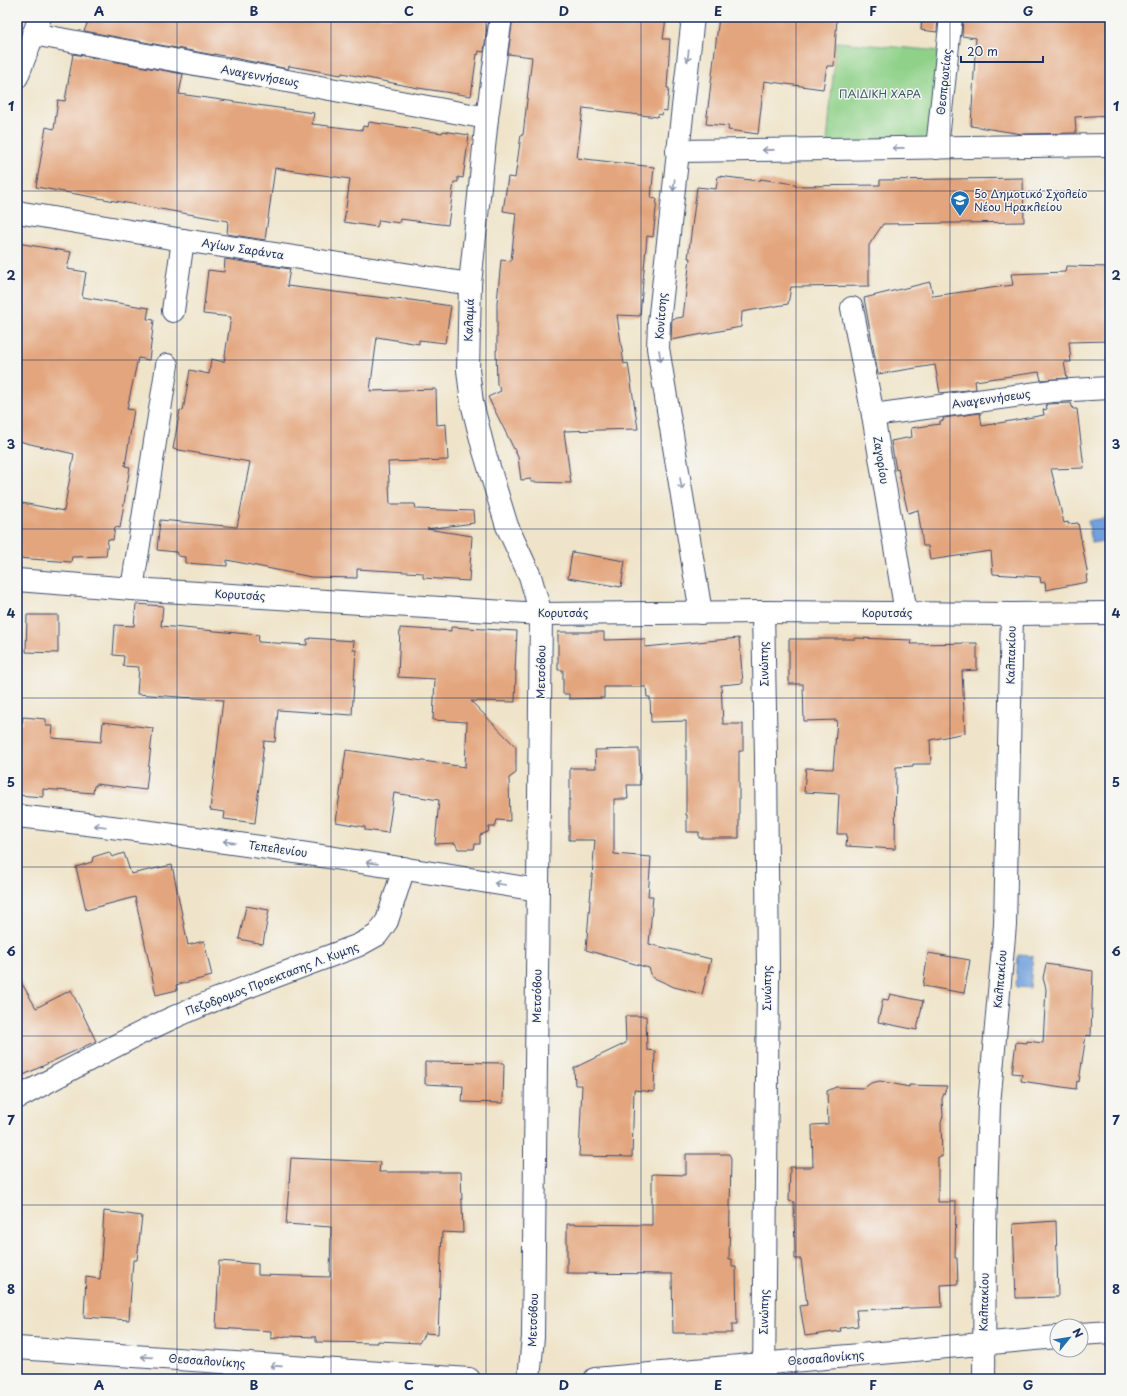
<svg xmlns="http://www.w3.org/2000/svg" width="1127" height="1396" font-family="'Playpen Sans',sans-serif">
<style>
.green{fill:#8fd189;stroke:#558074}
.water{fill:#73a1dc;stroke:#47689d}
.building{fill:#e3a57d}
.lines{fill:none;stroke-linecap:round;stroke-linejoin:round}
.minor-casing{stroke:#3b4a6e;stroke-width:24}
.major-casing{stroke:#3b4a6e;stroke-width:24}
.minor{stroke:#fff;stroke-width:22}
.major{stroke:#fff;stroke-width:22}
.oneway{stroke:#8d97ae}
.grid{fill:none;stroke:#1b2f5e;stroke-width:1;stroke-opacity:0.55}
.labels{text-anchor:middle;stroke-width:3;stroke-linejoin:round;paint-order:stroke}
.street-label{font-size:11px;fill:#1b2f5e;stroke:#f6f6f2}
.park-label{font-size:11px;fill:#385869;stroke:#f6f6f2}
.poi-label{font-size:11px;fill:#1b2f5e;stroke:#f6f6f2;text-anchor:start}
.neatline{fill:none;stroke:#1b2f5e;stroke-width:1.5}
.grid-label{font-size:13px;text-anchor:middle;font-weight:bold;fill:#1b2f5e}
</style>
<rect width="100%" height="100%" fill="#f6f6f2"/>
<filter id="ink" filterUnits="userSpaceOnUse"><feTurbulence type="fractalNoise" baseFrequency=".025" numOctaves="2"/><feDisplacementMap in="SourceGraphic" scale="8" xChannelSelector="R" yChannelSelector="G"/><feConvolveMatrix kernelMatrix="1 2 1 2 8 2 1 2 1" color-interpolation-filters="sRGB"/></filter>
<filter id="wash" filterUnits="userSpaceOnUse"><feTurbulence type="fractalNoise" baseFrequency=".012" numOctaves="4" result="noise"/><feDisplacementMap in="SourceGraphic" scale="16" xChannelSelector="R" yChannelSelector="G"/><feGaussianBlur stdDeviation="0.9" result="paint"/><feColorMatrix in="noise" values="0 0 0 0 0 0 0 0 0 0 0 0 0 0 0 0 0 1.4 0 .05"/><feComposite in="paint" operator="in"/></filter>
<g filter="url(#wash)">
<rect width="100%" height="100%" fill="#efe4c9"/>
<polygon class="green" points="836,42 941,51 933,141 827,143"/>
<g class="water">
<polygon points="1110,517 1110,540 1092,543 1088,521"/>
<polygon points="1018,955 1033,956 1030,988 1016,987"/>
</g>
<g id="blocks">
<g class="building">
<polygon points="90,17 488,17 484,52 479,51 478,55 477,54 471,96 418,88 342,73 341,75 289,66 288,69 214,54 214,55 84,31"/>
<polygon points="513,17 663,17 662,19 666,19 663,39 670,39 667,88 669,88 667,111 663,110 662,115 659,114 657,117 583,108 577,158 654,167 651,198 657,199 653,237 647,236 640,316 617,315 624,364 628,363 638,429 564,431 571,483 531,482 531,479 521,480 518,457 488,397 501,391 497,384 496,350 497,350 497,303 501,260 511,261 516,213 503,211 508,177 515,178 521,135 523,135 532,57 508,54"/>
<polygon points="719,17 837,17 834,66 827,66 823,89 764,81 758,134 728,130 729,126 706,124"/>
<polygon points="922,17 938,17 937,32 921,30"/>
<polygon points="963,17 1110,17 1110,115 1075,117 1076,133 1022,134 971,126 976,38 962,36"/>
<polygon points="73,54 183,74 179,94 314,113 312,124 362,130 363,126 368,127 369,122 442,133 443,131 469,135 463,178 458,177 458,182 454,182 448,225 400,219 399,223 379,220 377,227 344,222 350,179 275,168 265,240 227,234 228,221 36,187 46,127 54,129 58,100 65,101"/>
<polygon points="718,176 760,181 760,179 795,184 795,186 880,185 880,180 1023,178 1024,222 883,224 869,245 869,286 791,287 788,304 742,312 741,327 671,340 672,319 683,317 690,258 688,258 697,187 716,189"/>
<polygon points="17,243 71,252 67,269 86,272 82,297 149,308 147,319 154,320 149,360 138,358 127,409 134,410 125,466 130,467 120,528 115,527 113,540 108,539 106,556 72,557 71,562 17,558 17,502 64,511 74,454 26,443 17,440"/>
<polygon points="225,259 290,269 287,286 351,294 404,300 404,299 451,306 445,343 419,340 419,344 377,337 370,391 436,389 437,425 446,424 448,460 388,462 390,504 415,504 416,509 473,511 474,523 427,529 472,536 469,581 423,578 423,573 357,569 357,578 311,577 227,560 227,566 185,563 185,557 178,556 176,552 157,550 160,520 237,527 250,462 173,449 180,410 183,411 190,370 209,374 211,359 224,362 231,317 203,314 208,270 224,272"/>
<polygon points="1066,266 1110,267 1110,341 1069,342 1071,362 1064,362 1067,378 1041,380 1039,372 975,381 976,389 940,393 935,365 878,374 864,298 930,282 933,296 1013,285 1011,274 1065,272"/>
<polygon points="1071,403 1073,409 1077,409 1084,468 1051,469 1064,523 1068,522 1068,524 1078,523 1088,576 1086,576 1087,582 1046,590 1045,582 1041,583 1040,577 993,574 991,551 930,560 928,546 923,546 918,510 908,513 898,469 896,470 891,441 912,437 911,428 940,424 940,421 944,420 943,418 980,413 982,426 1044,415 1043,410 1047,409 1046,404"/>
<polygon points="572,552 625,561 621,587 568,578"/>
<polygon points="136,604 163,606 161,626 259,635 258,642 307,645 307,639 310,639 310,638 354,641 353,650 356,650 352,715 278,710 275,742 264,741 255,823 224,819 225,812 210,810 223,700 137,694 139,667 123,666 124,656 113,655 115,625 134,626"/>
<polygon points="27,615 58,615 58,653 26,652"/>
<polygon points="451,627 517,631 515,671 516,671 515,702 471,701 516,747 516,773 509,778 510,821 497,820 495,827 489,827 488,832 480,835 480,844 475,844 474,849 458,849 455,843 435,844 439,800 394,793 388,833 365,830 365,827 336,822 346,750 465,767 467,722 433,720 435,679 398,677 400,628 451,631"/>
<polygon points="558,632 604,632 604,640 645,639 645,647 739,638 743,683 721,685 723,724 743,724 743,751 739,751 739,838 699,838 699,832 687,832 687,815 686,815 686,721 651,722 650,697 647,697 646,687 604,687 604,698 569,699 569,694 563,694 563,670 558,670"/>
<polygon points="855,638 911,640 910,644 977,643 977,670 962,671 965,733 930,740 931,764 913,764 913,766 896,767 895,849 846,846 847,834 837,834 839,794 804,792 806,768 833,769 837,720 804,721 803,684 789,684 789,639 855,639"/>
<polygon points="23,717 46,719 46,726 53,726 52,738 101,742 103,722 153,728 146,790 96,784 96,786 94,786 93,793 43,789 43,797 17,795 17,723 22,724"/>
<polygon points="639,749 640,785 627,785 628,799 614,799 614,854 651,857 648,896 653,896 649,944 711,959 702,994 674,987 652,977 649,968 586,950 595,840 569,840 569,800 570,800 570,768 596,768 595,750"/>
<polygon points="109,852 112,857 124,853 131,874 172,865 188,945 204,941 212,976 176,985 177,990 156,995 135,897 86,910 76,867 92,862 93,857"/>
<polygon points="246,906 269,910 263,944 239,939"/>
<polygon points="928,953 970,960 964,993 923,986"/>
<polygon points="1046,964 1093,971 1091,1036 1086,1035 1079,1082 1077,1081 1076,1089 1021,1081 1022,1074 1012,1073 1016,1042 1027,1043 1027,1041 1043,1043 1046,989 1043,978"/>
<polygon points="17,975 36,1008 71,990 96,1041 17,1078"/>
<polygon points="890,994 923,1001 917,1030 878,1022 883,999 888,1000"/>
<polygon points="625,1016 646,1016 647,1050 655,1051 654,1092 634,1090 632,1157 579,1156 582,1085 575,1085 574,1068 626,1043"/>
<polygon points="425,1062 504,1063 503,1103 462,1102 463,1086 425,1084"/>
<polygon points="880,1081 909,1087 909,1085 947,1086 942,1099 943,1116 941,1123 942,1157 938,1157 938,1202 956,1202 955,1258 957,1258 958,1284 941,1285 942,1307 856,1310 858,1326 840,1328 841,1331 805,1336 800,1306 807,1305 801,1259 795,1259 794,1202 789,1201 790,1167 813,1167 812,1125 828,1124 827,1091 836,1087 864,1088 871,1083"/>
<polygon points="686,1154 729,1154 731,1158 729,1259 732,1259 732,1267 736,1267 737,1324 732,1324 732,1333 673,1333 672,1274 567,1273 567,1224 652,1225 652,1174 686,1175"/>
<polygon points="291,1158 380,1162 379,1172 461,1172 463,1233 442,1232 438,1334 425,1333 419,1343 378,1341 378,1343 316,1342 316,1337 286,1336 271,1339 271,1331 216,1328 219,1261 258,1264 258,1275 330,1277 331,1227 286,1224"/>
<polygon points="104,1211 142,1216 137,1260 133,1260 129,1320 84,1317 86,1277 100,1279"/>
<polygon points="1056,1221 1058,1297 1016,1298 1013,1224"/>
</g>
</g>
</g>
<g filter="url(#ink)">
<use href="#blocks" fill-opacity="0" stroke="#3b4a6e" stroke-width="1"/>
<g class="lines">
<defs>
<g id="minor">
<polyline points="501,17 487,118 470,284 468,370 472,403 484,451 507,526 530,576 541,614 533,1337 529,1379"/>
<polyline points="693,17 659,323 658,348 701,613"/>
<polyline points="33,34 487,118"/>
<polyline points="937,148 951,17"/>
<polyline points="677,151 1110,145"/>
<polyline points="17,212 183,240 470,284"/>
<polyline points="852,308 873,415 906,613"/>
<polyline points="173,311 183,240"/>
<polyline points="873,415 1052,391 1110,388"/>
<polyline points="17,580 132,589 541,614 763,612 1012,614 1110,613"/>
<polyline points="132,589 167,365"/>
<polyline points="763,612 766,757 768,976 764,1379"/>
<path d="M17 816C192 835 365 862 538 890"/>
<path d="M17 1098C68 1071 118 1043 170 1019 232 991 296 969 359 945L377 935 387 921 404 868"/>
<polyline points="1081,1334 1110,1332"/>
<polyline points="17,1348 469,1379"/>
<polyline points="595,1379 1057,1337"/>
<polyline points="984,1379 985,1228 989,1105 1005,925 1012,614"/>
</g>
<polyline id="major" points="17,77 40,17"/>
</defs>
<use href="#minor" class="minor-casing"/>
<use href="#major" class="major-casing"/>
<use href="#minor" class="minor"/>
<use href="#major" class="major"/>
</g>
<defs><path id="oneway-shaft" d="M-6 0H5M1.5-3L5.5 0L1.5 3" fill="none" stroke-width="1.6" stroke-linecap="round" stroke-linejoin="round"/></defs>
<g class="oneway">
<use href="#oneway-shaft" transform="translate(688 56) rotate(97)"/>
<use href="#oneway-shaft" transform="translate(898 148) rotate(179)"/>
<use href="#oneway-shaft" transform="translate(768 150) rotate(179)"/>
<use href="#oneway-shaft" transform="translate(674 185) rotate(96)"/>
<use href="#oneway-shaft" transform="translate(660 356) rotate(81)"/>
<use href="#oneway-shaft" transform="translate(681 484) rotate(81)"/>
<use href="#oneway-shaft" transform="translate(100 826) rotate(-173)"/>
<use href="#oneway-shaft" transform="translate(229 842) rotate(-172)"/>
<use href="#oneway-shaft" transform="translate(372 863) rotate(-172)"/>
<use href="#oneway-shaft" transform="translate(500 884) rotate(-171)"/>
<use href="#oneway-shaft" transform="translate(147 1357) rotate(-176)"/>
<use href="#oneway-shaft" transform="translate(276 1366) rotate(-176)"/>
</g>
</g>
<path class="grid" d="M177 17V1379M331 17V1379M486 17V1379M641 17V1379M796 17V1379M950 17V1379M17 191H1110M17 360H1110M17 529H1110M17 698H1110M17 867H1110M17 1036H1110M17 1205H1110"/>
<defs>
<symbol id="school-pin" viewBox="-11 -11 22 30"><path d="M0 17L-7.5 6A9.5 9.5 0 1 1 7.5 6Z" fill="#1f6fb2" stroke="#f6f6f2"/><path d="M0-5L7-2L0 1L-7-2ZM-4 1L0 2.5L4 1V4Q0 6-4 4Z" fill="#fff"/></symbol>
</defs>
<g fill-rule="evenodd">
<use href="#school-pin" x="949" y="189" width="22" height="30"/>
</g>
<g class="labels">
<g class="street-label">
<text transform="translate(260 76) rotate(10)" y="4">Αναγεννήσεως</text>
<text transform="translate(944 82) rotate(-84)" y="4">Θεσπρωτίας</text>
<text transform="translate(243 249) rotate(9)" y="4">Αγίων Σαράντα</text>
<text transform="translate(661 316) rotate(-86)" y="4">Κονίτσης</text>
<text transform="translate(469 320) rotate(-88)" y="4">Καλαμά</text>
<text transform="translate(991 399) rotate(-8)" y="4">Αναγεννήσεως</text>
<text transform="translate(881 460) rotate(81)" y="4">Ζαγορίου</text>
<text transform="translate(240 595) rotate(3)" y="4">Κορυτσάς</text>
<text x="563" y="617">Κορυτσάς</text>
<text x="887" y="617">Κορυτσάς</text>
<text transform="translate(1011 655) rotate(-89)" y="4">Καλπακίου</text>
<text transform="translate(764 664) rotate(-91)" y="4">Σινώπης</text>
<text transform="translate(541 672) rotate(-89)" y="4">Μετσόβου</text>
<text transform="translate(278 849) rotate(8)" y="4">Τεπελενίου</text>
<text transform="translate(272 979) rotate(-21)" y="4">Πεζοδρομος Προεκτασης Λ. Κυμης</text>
<text transform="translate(1000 979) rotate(-85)" y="4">Καλπακίου</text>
<text transform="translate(767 988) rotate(-90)" y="4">Σινώπης</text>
<text transform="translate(537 996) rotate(-89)" y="4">Μετσόβου</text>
<text transform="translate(984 1302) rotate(-89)" y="4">Καλπακίου</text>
<text transform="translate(764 1312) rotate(-89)" y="4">Σινώπης</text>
<text transform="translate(533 1320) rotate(-88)" y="4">Μετσόβου</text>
<text transform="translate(826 1358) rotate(-5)" y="4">Θεσσαλονίκης</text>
<text transform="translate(207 1361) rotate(4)" y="4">Θεσσαλονίκης</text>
</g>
<g class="park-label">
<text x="880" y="98">ΠΑΙΔΙΚΗ ΧΑΡΑ</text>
</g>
<g class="poi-label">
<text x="974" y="198">5ο Δημοτικό Σχολείο<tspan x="974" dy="13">Νέου Ηρακλείου</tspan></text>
</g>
</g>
<rect width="1127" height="1396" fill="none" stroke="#f6f6f2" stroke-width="44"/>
<g transform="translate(1069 1338) rotate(60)"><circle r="19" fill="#f6f6f2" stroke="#9ea6b7"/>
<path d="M0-3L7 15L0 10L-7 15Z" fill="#1f6fb2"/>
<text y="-6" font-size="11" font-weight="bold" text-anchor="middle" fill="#1b2f5e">N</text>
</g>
<path d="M961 56v6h82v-6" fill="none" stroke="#1b2f5e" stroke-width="2"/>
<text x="967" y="56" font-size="12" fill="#1b2f5e" stroke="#f6f6f2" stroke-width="3" paint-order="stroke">20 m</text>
<rect x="22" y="22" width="1083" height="1352" class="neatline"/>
<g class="grid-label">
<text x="99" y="16">A</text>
<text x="254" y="16">B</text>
<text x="409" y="16">C</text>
<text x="564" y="16">D</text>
<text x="718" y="16">E</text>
<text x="873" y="16">F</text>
<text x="1028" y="16">G</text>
<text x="11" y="111">1</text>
<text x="1116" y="111">1</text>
<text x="11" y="280">2</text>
<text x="1116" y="280">2</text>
<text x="11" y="449">3</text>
<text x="1116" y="449">3</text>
<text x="11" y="618">4</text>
<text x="1116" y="618">4</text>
<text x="11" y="787">5</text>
<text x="1116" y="787">5</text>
<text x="11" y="956">6</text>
<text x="1116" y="956">6</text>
<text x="11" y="1125">7</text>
<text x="1116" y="1125">7</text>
<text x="11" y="1294">8</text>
<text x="1116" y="1294">8</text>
<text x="99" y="1390">A</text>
<text x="254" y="1390">B</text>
<text x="409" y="1390">C</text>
<text x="564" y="1390">D</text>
<text x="718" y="1390">E</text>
<text x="873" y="1390">F</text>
<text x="1028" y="1390">G</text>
</g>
</svg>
